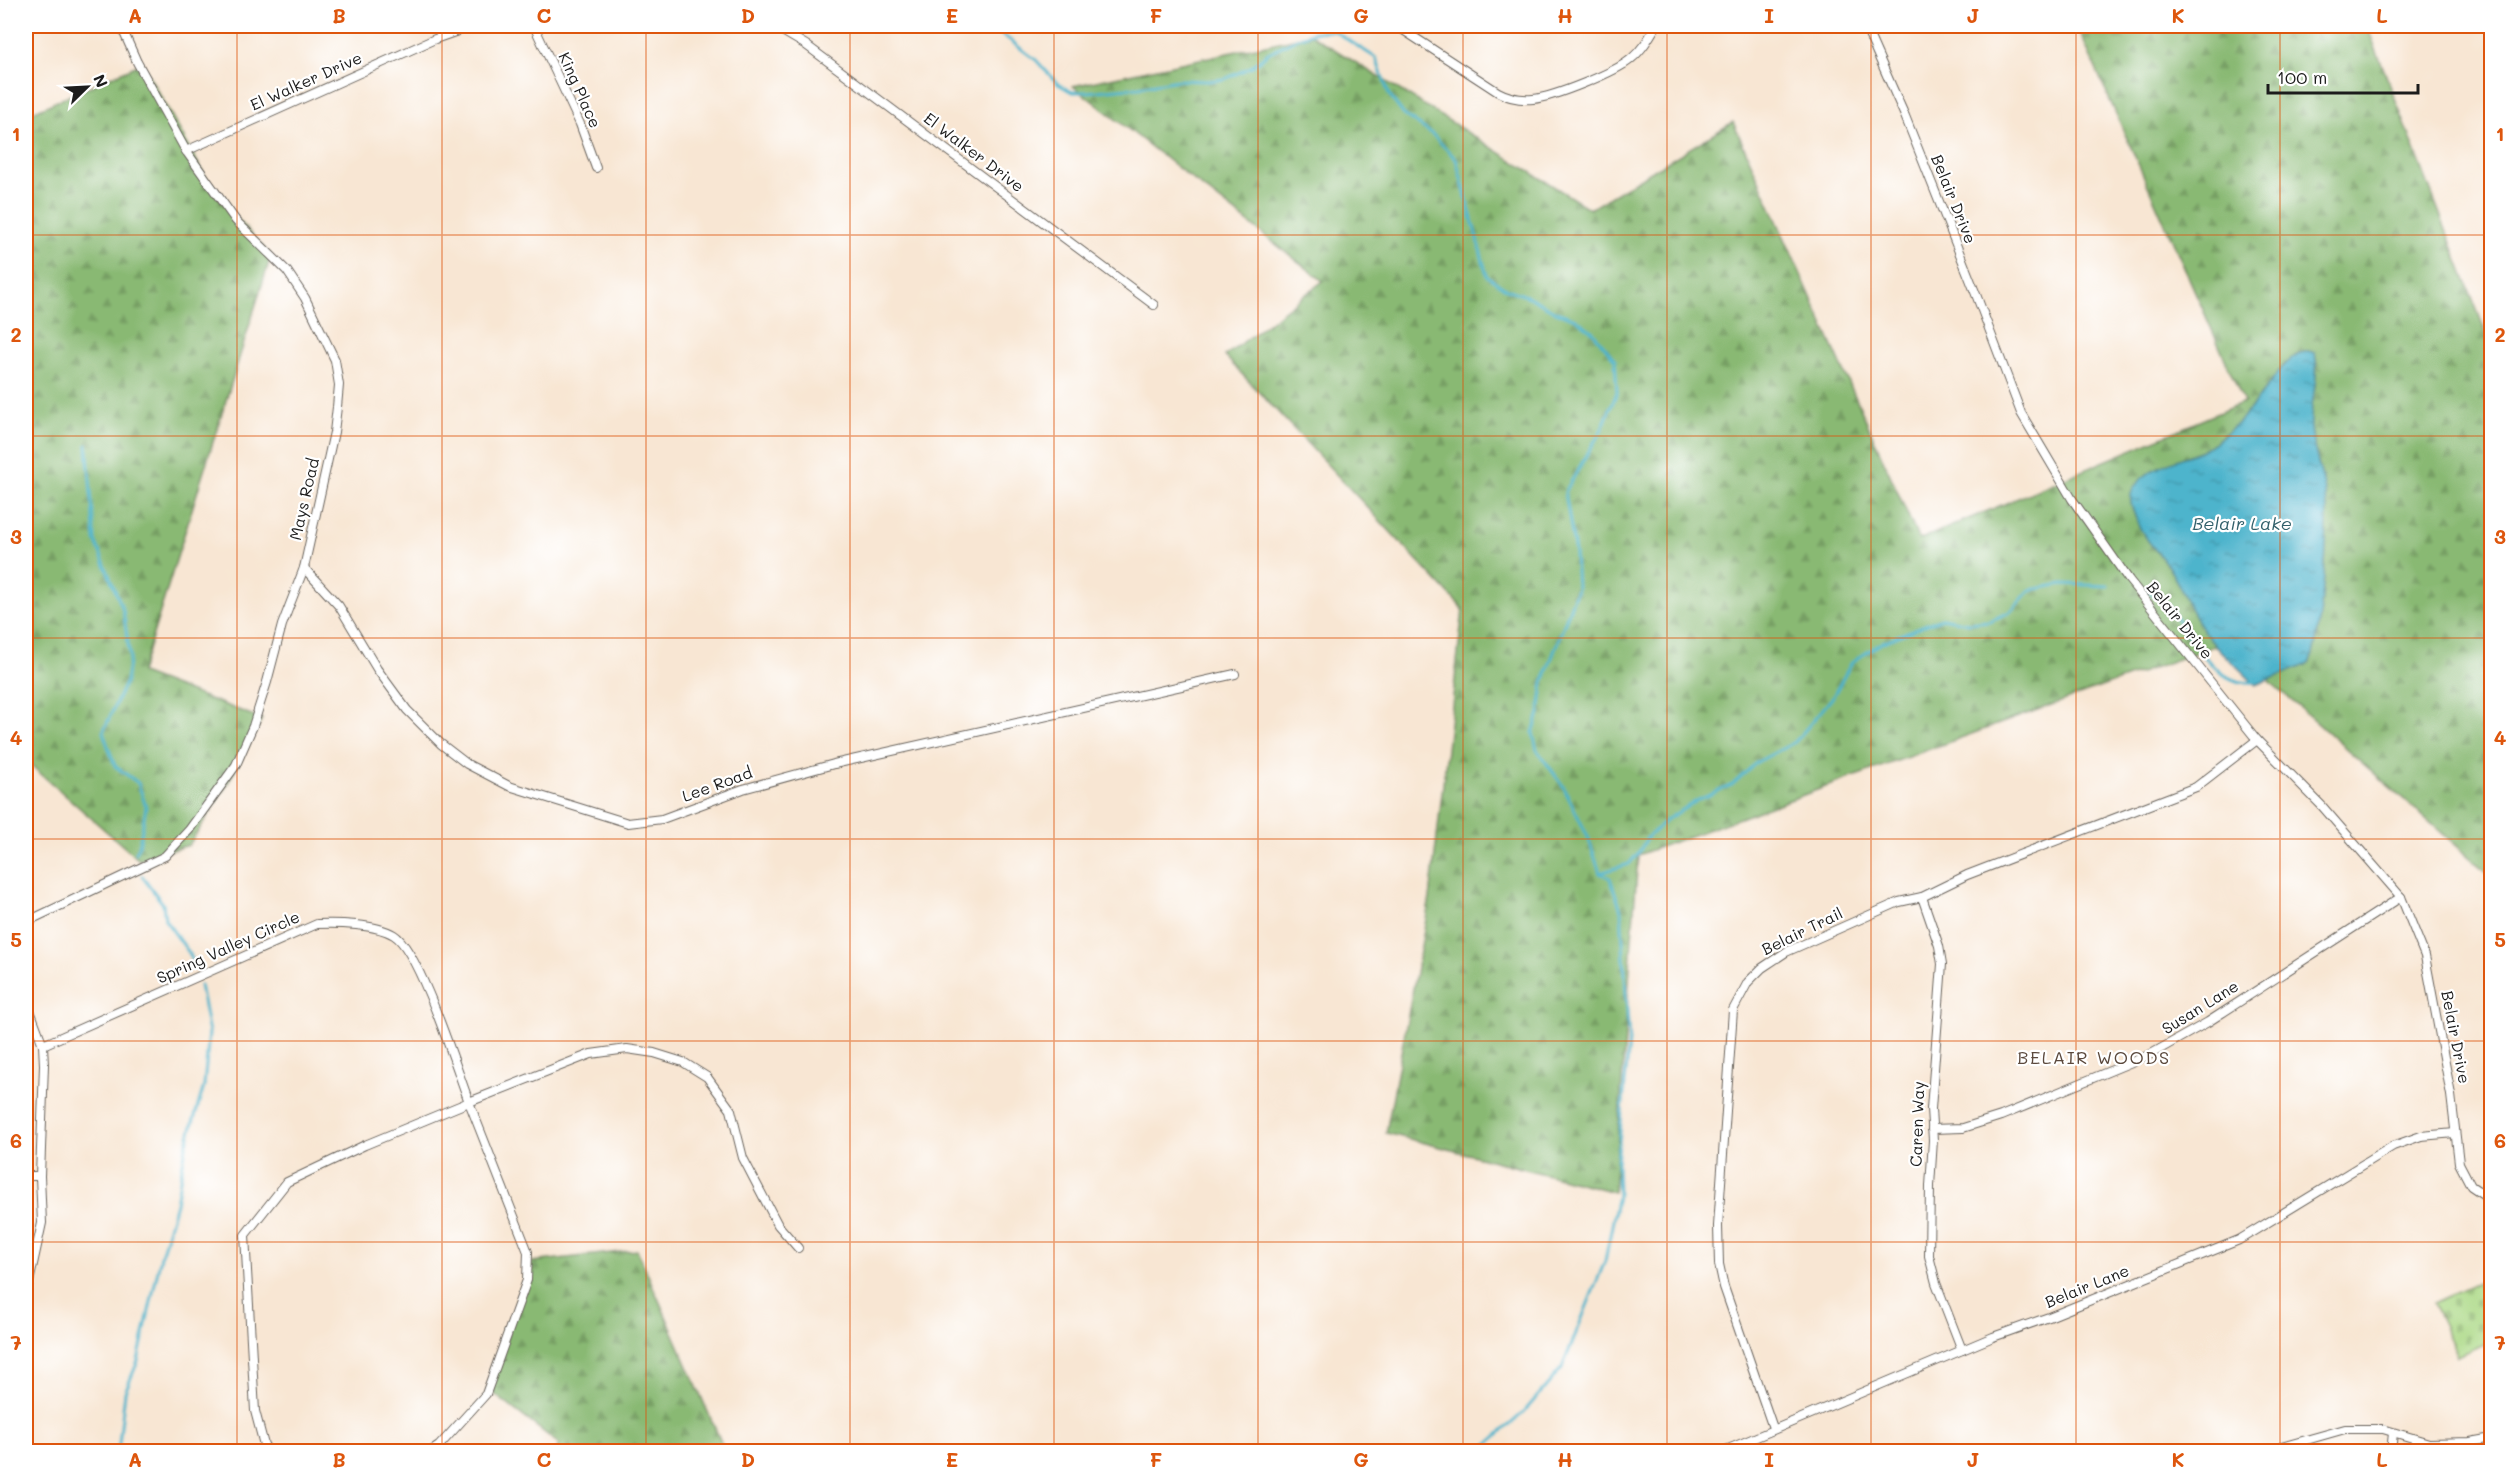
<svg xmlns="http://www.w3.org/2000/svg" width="2517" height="1477" font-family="Mali,sans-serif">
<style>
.forest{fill:url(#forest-firs);stroke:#526a48;stroke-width:1.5}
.cemetery{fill:url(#cemetery-stones);stroke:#647a51;stroke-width:1.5}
.water{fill:url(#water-ripples);stroke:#346874;stroke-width:1.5}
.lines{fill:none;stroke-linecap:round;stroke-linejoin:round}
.stream{stroke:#4db4cc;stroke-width:3}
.minor-casing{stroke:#69635c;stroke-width:10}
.minor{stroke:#fff;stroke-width:8}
.grid{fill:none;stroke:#de560d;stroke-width:1.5;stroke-opacity:0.55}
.labels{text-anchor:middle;stroke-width:4.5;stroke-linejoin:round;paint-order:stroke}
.street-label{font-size:16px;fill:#1c1c1c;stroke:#fff}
.water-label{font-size:18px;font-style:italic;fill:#32606b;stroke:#fff}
.neighbourhood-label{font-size:18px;letter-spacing:1.5px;fill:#5b493d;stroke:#fff}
.neatline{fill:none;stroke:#de560d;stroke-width:2}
.grid-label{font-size:20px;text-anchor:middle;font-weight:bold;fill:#de560d}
</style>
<defs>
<pattern id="forest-firs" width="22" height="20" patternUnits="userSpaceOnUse" patternTransform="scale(1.5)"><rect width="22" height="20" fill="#89b973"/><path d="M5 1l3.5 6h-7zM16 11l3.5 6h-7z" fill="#769e63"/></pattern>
<pattern id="cemetery-stones" width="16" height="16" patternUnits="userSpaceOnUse" patternTransform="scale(1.5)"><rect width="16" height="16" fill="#acd986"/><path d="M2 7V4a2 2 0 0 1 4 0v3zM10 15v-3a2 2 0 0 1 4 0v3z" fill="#93ba73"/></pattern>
<pattern id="water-ripples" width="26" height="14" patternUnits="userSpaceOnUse" patternTransform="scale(1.5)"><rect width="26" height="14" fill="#4db4cc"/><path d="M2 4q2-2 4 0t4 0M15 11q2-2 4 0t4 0" fill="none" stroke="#3f92a5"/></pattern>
</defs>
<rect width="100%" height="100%" fill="#fff"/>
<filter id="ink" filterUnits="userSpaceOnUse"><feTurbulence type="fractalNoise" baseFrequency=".0167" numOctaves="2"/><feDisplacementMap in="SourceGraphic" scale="12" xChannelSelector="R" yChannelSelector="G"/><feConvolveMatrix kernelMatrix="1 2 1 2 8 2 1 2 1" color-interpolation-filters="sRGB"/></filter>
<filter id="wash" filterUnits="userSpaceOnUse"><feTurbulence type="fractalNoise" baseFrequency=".008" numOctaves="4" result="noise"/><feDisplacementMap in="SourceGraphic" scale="24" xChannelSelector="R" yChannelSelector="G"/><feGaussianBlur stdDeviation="1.35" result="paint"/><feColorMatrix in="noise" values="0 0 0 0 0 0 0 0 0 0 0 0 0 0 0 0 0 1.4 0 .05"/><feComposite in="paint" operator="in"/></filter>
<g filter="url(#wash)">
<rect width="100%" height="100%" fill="#f8e6d3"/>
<g class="forest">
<polygon points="2077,26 2367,26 2491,346 2491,876 2225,642 1638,855 1614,1192 1386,1133 1430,898 1463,609 1225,356 1323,281 1073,86 1312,35 1590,209 1733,122 1919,540 2244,402"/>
<polygon points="142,63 216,195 271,256 141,673 262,719 227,785 189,845 139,860 26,761 26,115"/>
<polygon points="637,1250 725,1451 556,1451 559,1444 489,1390 532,1262"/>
</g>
<polygon class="cemetery" points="2477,1283 2491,1316 2491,1341 2458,1356 2433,1303"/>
<path class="water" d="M2309 351 2315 353C2320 377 2310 401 2311 426 2312 448 2323 474 2326 497 2330 522 2321 645 2309 664L2255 685C2242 670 2226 658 2213 643 2194 622 2184 592 2169 568 2160 553 2144 540 2138 524 2134 513 2127 500 2133 489 2147 466 2177 461 2200 451 2212 445 2223 436 2233 427 2258 408 2279 355 2309 351Z"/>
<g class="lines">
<g class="stream">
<polyline points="991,26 1036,60 1058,84 1072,92 1087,92 1139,87 1178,80 1208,81 1225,79 1251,67 1268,53 1298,38 1314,32 1334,31 1376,58 1389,95 1404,115 1432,134 1456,159 1487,276 1504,288 1529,297 1556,312 1576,319 1593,332 1615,360 1617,392 1602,429 1565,492 1575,553 1577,589 1543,682 1539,713 1533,733 1537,750 1563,786 1588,837 1600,873 1610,878 1621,910 1629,1041 1617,1163 1618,1195 1605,1261 1562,1368 1524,1412 1479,1452"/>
<polyline points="87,445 95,540 123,610 130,657 126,681 103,732 115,766 138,783 146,807 139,846 136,853"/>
<path d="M2143 588C2149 592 2157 596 2163 601 2186 625 2213 689 2253 682"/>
<polyline points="1600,873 1629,864 1639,852 1647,838 1666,820 1698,800 1732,785 1757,762 1795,742 1832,698 1852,662 1883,642 1942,618 1968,623 1989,621 2010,612 2030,590 2063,584 2108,586"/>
<polyline points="142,876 163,904 165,920 190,954 193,964"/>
<polyline points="118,1452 125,1392 138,1361 161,1256 176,1203 186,1146 204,1086 209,1033 200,985"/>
</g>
</g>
</g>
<g filter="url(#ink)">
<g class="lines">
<defs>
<g id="minor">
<polyline points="534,26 580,124 596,168"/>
<polyline points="774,26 806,45 1154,305"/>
<path d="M1397 26 1498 92C1509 98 1521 100 1533 99 1554 97 1616 72 1631 59 1642 50 1649 38 1656 26"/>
<polyline points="1865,26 1905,116 1977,297 2021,413 2072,499 2129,580 2257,740 2322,806 2401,897 2425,956 2451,1095 2459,1163 2471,1186 2492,1200"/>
<polyline points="186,151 435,39 472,26"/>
<polyline points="304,568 339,606 377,669 407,710 441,744 467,764 509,786 628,823 662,819 743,789 834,764 1235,674"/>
<polyline points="1922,897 1939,946 1942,964 1931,1109 1933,1140 1930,1186 1929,1256 1936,1283 1962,1350"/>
<polyline points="26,922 165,856 189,830 236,765 253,726 267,682 282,625 304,568 334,432 337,407 339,385 335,360 305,298 287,271 236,221 186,151 137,62 121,26"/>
<polyline points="26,1000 43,1045 44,1065 40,1176 42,1223 26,1296"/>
<path d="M43 1045 317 924C337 923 376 924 394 935 419 950 457 1070 469 1102L591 1054 627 1049 654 1053 683 1062 707 1077 731 1110 743 1158 778 1225 798 1248"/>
<polyline points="1932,1129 1963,1128 2001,1116 2151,1054 2208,1022 2401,897"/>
<polyline points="26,1176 40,1176"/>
<polyline points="1773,1428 1724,1287 1719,1264 1718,1226 1733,1010 1748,982 1762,968 1786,952 1899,902 1922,897 1967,875 2196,787 2257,740"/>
<polyline points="269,1452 264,1445 255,1411 245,1235 287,1182 365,1145 469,1102 528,1252 527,1280 486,1394 439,1446 430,1452"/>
<polyline points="1721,1452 1993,1337 2049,1317 2239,1240 2393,1146 2421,1136 2455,1133"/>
<polyline points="2264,1452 2345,1429 2383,1429 2429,1443 2470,1442 2492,1438"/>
<polyline points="2391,1452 2393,1433"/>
</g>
</defs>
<use href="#minor" class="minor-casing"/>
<use href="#minor" class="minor"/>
</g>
</g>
<path class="grid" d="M237 26V1452M442 26V1452M646 26V1452M850 26V1452M1054 26V1452M1258 26V1452M1463 26V1452M1667 26V1452M1871 26V1452M2076 26V1452M2280 26V1452M26 235H2492M26 436H2492M26 638H2492M26 839H2492M26 1041H2492M26 1242H2492"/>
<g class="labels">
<g class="street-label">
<text transform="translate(306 81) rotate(-24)" y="6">El Walker Drive</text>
<text transform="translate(580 90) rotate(66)" y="6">King Place</text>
<text transform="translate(974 152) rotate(37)" y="6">El Walker Drive</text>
<text transform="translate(1954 199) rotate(68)" y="6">Belair Drive</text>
<text transform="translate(304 499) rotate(-77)" y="6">Mays Road</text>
<text transform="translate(2180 620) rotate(51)" y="6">Belair Drive</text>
<text transform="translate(717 784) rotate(-20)" y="6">Lee Road</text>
<text transform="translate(1802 931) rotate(-26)" y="6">Belair Trail</text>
<text transform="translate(228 947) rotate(-24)" y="6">Spring Valley Circle</text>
<text transform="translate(2200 1007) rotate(-32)" y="6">Susan Lane</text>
<text transform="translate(2456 1037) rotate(79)" y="6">Belair Drive</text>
<text transform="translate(1917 1124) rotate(-88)" y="6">Caren Way</text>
<text transform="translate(2087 1286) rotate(-22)" y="6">Belair Lane</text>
</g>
<g class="water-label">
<text x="2242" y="530">Belair Lake</text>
</g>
<g class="neighbourhood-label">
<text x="2094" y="1064">BELAIR WOODS</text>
</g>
</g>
<rect width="2517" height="1477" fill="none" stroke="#fff" stroke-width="66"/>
<g transform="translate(87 87) rotate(66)" stroke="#ffffff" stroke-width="4.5" paint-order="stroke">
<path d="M0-4.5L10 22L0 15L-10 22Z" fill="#1c1c1c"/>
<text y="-9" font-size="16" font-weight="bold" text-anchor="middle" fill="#1c1c1c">N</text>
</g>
<path d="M2268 84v9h150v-9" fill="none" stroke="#1c1c1c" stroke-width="3"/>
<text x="2277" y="84" font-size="18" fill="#1c1c1c" stroke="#ffffff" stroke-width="4.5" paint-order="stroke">100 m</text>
<rect x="33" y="33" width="2451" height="1411" class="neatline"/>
<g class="grid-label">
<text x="135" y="23">A</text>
<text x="339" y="23">B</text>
<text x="544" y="23">C</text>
<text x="748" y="23">D</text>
<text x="952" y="23">E</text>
<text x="1156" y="23">F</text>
<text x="1361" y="23">G</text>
<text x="1565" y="23">H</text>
<text x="1769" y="23">I</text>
<text x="1973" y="23">J</text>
<text x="2178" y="23">K</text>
<text x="2382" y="23">L</text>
<text x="16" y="141">1</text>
<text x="2500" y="141">1</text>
<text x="16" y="342">2</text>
<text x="2500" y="342">2</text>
<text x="16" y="544">3</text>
<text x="2500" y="544">3</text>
<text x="16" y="745">4</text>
<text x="2500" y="745">4</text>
<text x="16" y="947">5</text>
<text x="2500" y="947">5</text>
<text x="16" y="1148">6</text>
<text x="2500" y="1148">6</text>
<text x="16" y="1350">7</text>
<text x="2500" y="1350">7</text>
<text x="135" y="1467">A</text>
<text x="339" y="1467">B</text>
<text x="544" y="1467">C</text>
<text x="748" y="1467">D</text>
<text x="952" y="1467">E</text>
<text x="1156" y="1467">F</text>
<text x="1361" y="1467">G</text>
<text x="1565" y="1467">H</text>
<text x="1769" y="1467">I</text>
<text x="1973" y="1467">J</text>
<text x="2178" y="1467">K</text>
<text x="2382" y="1467">L</text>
</g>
</svg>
